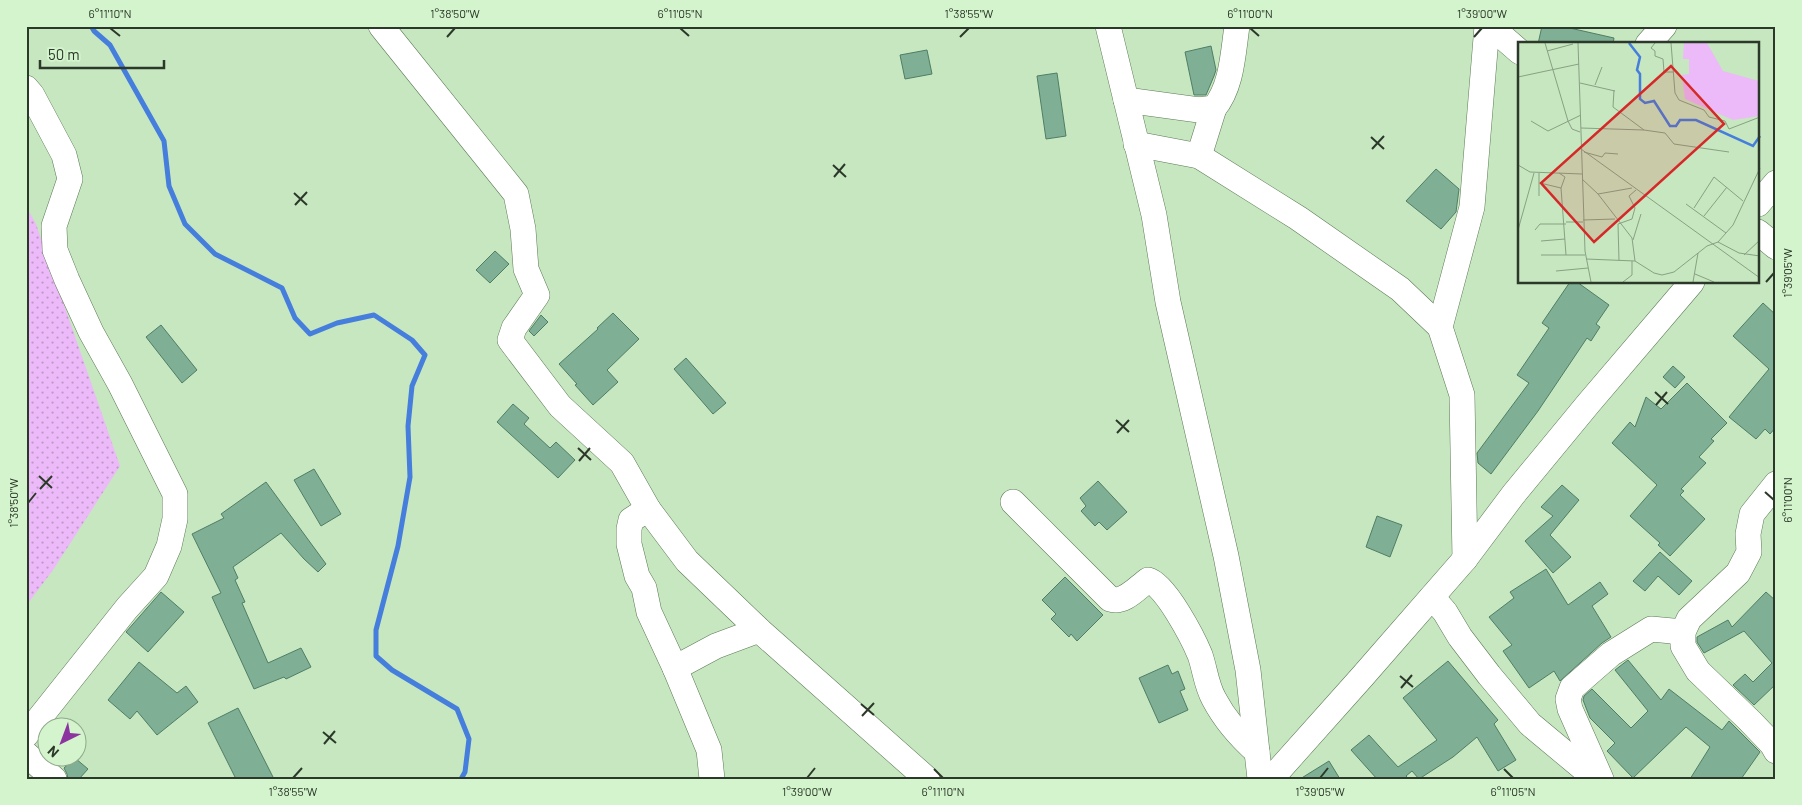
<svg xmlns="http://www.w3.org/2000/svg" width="1802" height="805" font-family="Barlow,sans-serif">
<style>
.grass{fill:url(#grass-dots)}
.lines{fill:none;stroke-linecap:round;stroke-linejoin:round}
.stream{stroke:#457edc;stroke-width:5}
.building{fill:#7faf94;stroke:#507e65}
.minor-casing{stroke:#5c7955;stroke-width:26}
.minor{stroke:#fff;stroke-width:25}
.ticks{fill:none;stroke:#2c3829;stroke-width:2}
.inset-river{fill:none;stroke:#457edc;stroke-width:2.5}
.inset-road{fill:none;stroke:#88a183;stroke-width:1}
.view{fill:#d62828;fill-opacity:0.15;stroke:#d62828;stroke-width:2.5}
.inset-edge{fill:none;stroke:#2c3829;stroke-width:2.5}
.neatline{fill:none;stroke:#2c3829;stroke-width:2}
.ticks-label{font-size:12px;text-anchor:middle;fill:#2c3829}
</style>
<defs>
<pattern id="grass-dots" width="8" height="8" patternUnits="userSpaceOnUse" patternTransform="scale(1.25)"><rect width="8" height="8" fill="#ecbaf8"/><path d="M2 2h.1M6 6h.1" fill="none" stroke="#bf98c9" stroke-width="1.8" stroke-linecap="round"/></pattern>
</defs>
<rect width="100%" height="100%" fill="#c6e7bf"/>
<polygon class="grass" points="26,206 36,224 120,466 53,570 26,606"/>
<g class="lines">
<polyline class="stream" points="91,26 94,31 110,45 164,141 169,186 185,224 215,254 282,288 295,318 310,334 337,323 374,315 412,340 425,355 412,386 408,426 410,477 398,546 376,630 376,656 392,670 457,709 469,739 465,772 461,779"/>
</g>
<g class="building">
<polygon points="1542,26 1561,26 1614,38 1613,44 1538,44"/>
<polygon points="1211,46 1216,70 1214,76 1206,95 1194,95 1185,52"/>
<polygon points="927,50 932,74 905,79 900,55"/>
<polygon points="1057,73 1066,136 1046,139 1037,76"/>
<polygon points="1436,169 1459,189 1456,212 1441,229 1406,201"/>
<polygon points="495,251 509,264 490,283 476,270"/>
<polygon points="1570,282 1577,282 1609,305 1596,324 1600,327 1591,341 1587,338 1538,411 1491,474 1478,463 1477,453 1529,383 1517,375 1549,328 1542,323"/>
<polygon points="1763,303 1776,315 1776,427 1770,434 1765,429 1756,439 1729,417 1769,369 1733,336"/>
<polygon points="613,313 639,339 607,370 618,382 593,405 575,385 577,384 559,364 598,329 597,328"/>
<polygon points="541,315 548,322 534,336 529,331"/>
<polygon points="161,325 197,370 182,383 146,337"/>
<polygon points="686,358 726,403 713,414 674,369"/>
<polygon points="1673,366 1685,377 1675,388 1663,377"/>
<polygon points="1687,383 1727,423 1711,439 1714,441 1699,457 1706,463 1681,489 1684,491 1680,495 1705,519 1670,556 1658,545 1660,543 1630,516 1657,485 1612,443 1630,422 1635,427 1646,397 1661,409"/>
<polygon points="513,404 529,418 524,424 550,448 556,442 575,460 558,478 497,422"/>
<polygon points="314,469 341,514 321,526 294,480"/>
<polygon points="1098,481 1127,512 1107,530 1099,522 1095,526 1081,511 1086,506 1080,498"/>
<polygon points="266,482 326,564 318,572 304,559 281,533 233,567 238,578 235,580 245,602 242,603 268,663 301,648 311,667 286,679 284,677 254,689 212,597 221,593 192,534 224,518 221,514"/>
<polygon points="1562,485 1579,500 1550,535 1571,557 1553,573 1525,541 1553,516 1541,507"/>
<polygon points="1377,516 1402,525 1390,557 1366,547"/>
<polygon points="1660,552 1692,581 1679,595 1658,576 1645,591 1633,581"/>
<polygon points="1546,569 1568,605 1600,582 1608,594 1592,606 1611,637 1602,643 1560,681 1554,671 1529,688 1503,651 1512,645 1489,617 1514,598 1510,592"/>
<polygon points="1065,577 1103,615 1077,641 1071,634 1069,637 1051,619 1056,614 1042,600"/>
<polygon points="161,592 184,612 148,652 126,632"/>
<polygon points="1766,592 1776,601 1776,684 1754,705 1733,685 1745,674 1753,682 1772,663 1744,631 1704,653 1697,642 1697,637 1728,620 1732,627"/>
<polygon points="1628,660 1661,700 1669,689 1722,730 1729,721 1760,752 1741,779 1690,779 1710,747 1686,727 1633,778 1607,751 1615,743 1590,718 1583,700 1584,696 1592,689 1631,728 1648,711 1615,670"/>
<polygon points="1448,661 1498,720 1494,724 1516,760 1498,771 1477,737 1453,757 1419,779 1412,771 1406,776 1409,779 1377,779 1351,750 1369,735 1398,767 1437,740 1403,698"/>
<polygon points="139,662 177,693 186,686 198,702 157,735 137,711 130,719 108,700"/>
<polygon points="1168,665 1172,674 1178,671 1185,689 1180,691 1188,710 1159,723 1139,678"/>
<polygon points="238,708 274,779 236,779 208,723"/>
<polygon points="75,758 88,769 79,779 68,779 67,774 64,768"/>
<polygon points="1329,761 1340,779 1300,779"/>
</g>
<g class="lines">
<defs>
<g id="minor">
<polyline points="381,26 516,194 523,229 526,269 537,295 514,328 510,340 560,406 622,463 648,509 631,520 629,529 629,544 637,576 644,588 649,612 675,668 709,750 712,779"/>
<polyline points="1108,26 1154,215 1168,302 1226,556 1248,670 1260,779"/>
<polyline points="1490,26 1520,52"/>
<polyline points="1648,44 1664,26"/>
<polyline points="26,88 32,95 64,155 70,179 54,226 55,250 67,280 91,332 120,384 175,494 175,519 169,546 156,576 127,608 26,735"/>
<path d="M1126 100 1199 110 1214 108C1232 87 1233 53 1237 26"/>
<polyline points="1136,144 1199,156 1298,218 1400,289 1440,327"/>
<polyline points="1199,156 1214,108"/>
<polyline points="1758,204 1776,183"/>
<polyline points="1758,232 1776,247"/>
<polyline points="1776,484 1752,514 1748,534 1749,552 1738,573 1689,619 1683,632 1683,646 1698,671 1750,721 1772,744 1776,751"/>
<path d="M1013 502 1110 599C1124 604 1137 588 1148 580 1165 584 1193 638 1200 655 1205 669 1206 685 1214 699 1225 720 1239 736 1257 752"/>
<polyline points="648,509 687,561 759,630 927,779"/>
<polyline points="1465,559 1462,395 1440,327 1472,207 1487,26"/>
<polyline points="1432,597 1445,612 1460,637 1489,675 1530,724 1596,779"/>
<polyline points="675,668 716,646 759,630"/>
<polyline points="26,754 54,779"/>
<polyline points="1271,779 1362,677 1465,559 1513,495 1588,404 1692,282"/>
<polyline points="1601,779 1570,709 1568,699 1572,688 1611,654 1651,629 1683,632"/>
</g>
</defs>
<use href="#minor" class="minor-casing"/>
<use href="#minor" class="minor"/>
</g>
<path class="ticks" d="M110 28 120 36M680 28 689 36M1250 28 1259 36M447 37 455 28M960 37 969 28M1474 37 1482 28M1371 137 1384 149M1372 149 1384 136M833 165 846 177M834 177 845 164M294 193 307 205M295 205 307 192M1766 282 1774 273M1655 392 1668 404M1656 405 1667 392M1116 420 1129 432M1117 433 1129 420M578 448 591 460M579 461 590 448M39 476 52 488M40 489 52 476M1765 492 1774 500M28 503 36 493M1400 676 1413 687M1401 688 1412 675M861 704 874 715M862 716 874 703M323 732 336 743M324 744 335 731M934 769 943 778M1504 769 1513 778M293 778 302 768M807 778 815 768M1320 778 1328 768"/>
<g transform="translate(1518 42)">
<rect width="241" height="241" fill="#c6e7bf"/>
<path d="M166 1H189L205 29 241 39V74L215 78 167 57 164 33 171 32V17H165Z" fill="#ecbaf8"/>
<path class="inset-river" d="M111 1 122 15 119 28 122 32V57L127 61 136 59 152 84H158L162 78H178L235 104 242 94"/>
<path class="inset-road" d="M27 1 50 79 54 87 62 90M60 1 67 209 73 240M137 1 133 6 137 9V14L145 17 146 30H156M153 1 157 51 161 58 186 68 191 75 207 79 211 87 242 75M29 9 55 2M0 35 61 22M62 41 97 49M77 43 84 25M96 48 95 65 126 88 147 91 156 102 211 110M13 79 30 89 63 73M63 86 126 88M63 107 242 236M66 110 84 115 87 111 100 112M0 123 12 130 64 132M41 131 47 135 43 146M64 137 80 152 114 196 117 219 136 231 144 233 156 230 189 204 200 200 221 211 242 214M22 141 43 146 48 213M80 152 114 146M21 154V131M168 162 208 191M176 166 196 135 225 159M186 174 209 145M65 178 97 177M48 180H65M0 188 16 131M17 188 22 182H48M115 198 123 172M23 199 47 197M200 200 215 183 242 126M23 213H67M226 213 242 198M68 217 117 219M101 219 100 182 114 177 117 166 111 154 118 148M38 229 70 226M177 232 196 240M105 240 114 233V219M175 240 180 211"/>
<path class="view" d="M153 24 206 82 76 200 23 141Z"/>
<rect width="241" height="241" class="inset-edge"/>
</g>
<rect width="1802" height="805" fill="none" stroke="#d3f4cc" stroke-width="55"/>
<g transform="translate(62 742) rotate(222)"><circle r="24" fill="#d3f4cc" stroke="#90a98b"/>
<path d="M0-4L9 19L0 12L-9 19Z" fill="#8c34a0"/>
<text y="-8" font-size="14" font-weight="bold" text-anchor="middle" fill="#2c3829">N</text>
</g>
<path d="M40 60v8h124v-8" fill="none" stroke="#2c3829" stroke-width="2.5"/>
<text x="48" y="60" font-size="15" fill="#2c3829" stroke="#d3f4cc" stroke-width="4" paint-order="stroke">50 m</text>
<rect x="28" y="28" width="1746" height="750" class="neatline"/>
<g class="ticks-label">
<text x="110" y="18">6°11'10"N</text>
<text x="455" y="18">1°38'50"W</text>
<text x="680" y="18">6°11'05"N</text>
<text x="969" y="18">1°38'55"W</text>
<text x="1250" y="18">6°11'00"N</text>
<text x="1482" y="18">1°39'00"W</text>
<text transform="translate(1788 273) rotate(-90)" y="4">1°39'05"W</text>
<text transform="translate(1788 500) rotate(-90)" y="4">6°11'00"N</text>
<text transform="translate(14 503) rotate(-90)" y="4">1°38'50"W</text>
<text x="293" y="796">1°38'55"W</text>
<text x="807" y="796">1°39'00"W</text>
<text x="943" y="796">6°11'10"N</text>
<text x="1320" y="796">1°39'05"W</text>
<text x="1513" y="796">6°11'05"N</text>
</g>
</svg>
